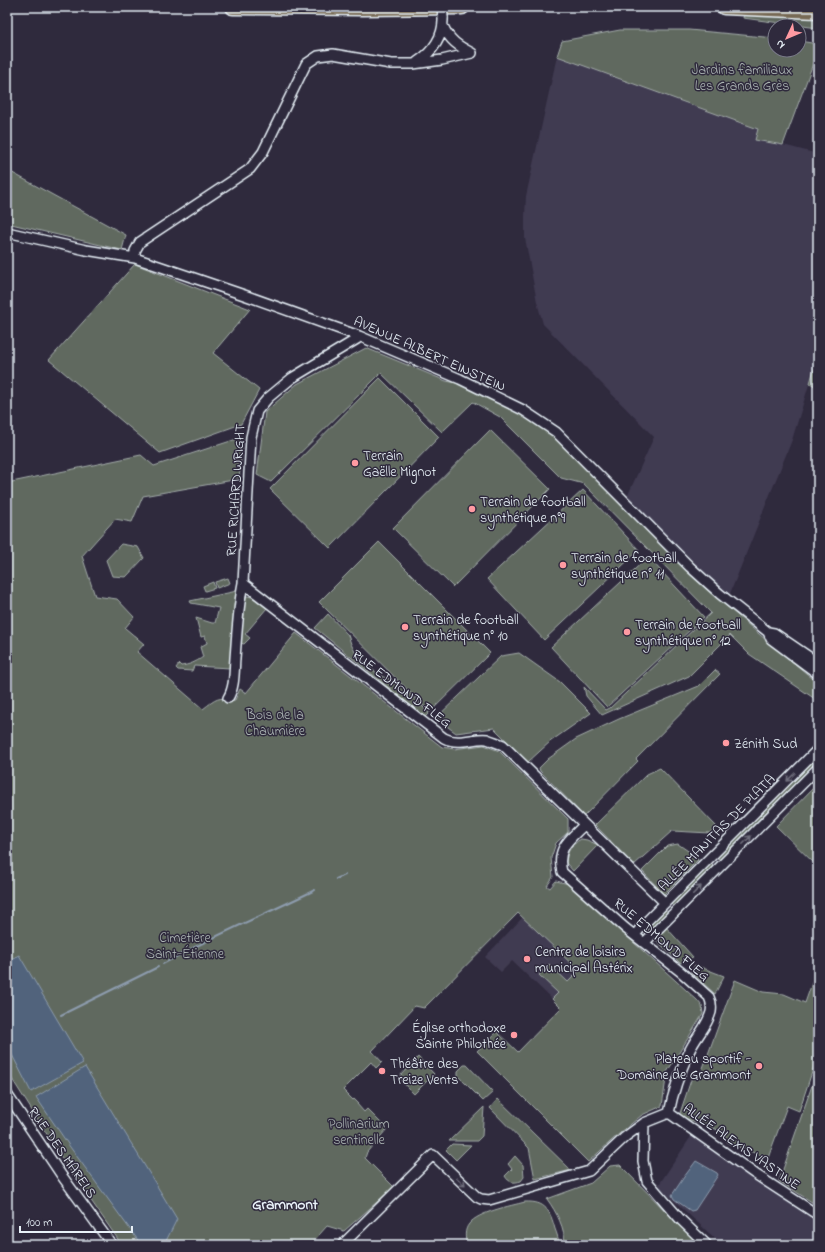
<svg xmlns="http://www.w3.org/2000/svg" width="825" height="1252" font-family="'Indie Flower',sans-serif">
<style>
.built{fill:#403a51}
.green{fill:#60695e;stroke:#a4adab}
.water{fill:#51647c;stroke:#8d9cae}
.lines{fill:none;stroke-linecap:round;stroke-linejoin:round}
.stream{stroke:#8d9cae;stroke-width:2}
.minor-casing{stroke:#e8f1f8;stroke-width:12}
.highway-casing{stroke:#e8f1f8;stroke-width:17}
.minor{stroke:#2f2a3d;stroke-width:9}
.highway{stroke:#776a54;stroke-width:14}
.minor-bridge-casing{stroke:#e8f1f8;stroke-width:12;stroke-linecap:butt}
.minor-bridge{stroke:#2f2a3d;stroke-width:9}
.oneway{stroke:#70707e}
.poi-dot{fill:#ff9aa2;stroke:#2f2a3d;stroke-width:1.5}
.labels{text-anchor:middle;stroke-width:3;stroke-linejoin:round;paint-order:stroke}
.park-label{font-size:14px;fill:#abb4b3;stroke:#2f2a3d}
.street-label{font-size:14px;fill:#e8f1f8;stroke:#2f2a3d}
.poi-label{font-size:14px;fill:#e8f1f8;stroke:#2f2a3d;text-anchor:start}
.neighbourhood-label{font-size:15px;font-weight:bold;fill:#e8f1f8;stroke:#2f2a3d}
</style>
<rect width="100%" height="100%" fill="#2f2a3d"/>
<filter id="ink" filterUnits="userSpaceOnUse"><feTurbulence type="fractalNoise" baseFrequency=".025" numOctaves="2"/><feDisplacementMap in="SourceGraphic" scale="8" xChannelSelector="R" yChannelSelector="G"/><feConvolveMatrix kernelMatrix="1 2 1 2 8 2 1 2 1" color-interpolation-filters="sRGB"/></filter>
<g filter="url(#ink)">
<path class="built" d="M 557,56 L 758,129 L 756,140 L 783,145 L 818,154 L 818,355 L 792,440 L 729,596 L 627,497 L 654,437 L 543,324 L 537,302 L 525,238 L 525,216 L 526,196 Z
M 523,917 L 579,971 L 552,999 L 512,961 L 501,972 L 485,957 Z
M 692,1135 L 765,1184 L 818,1223 L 818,1231 L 808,1245 L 722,1245 L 658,1186 Z"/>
<path class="green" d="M 744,14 L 818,17 L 818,28 L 743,18 Z
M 620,30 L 689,30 L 775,38 L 775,50 L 799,50 L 799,41 L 818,44 L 818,50 L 783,145 L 755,140 L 758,129 L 557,56 L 562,41 Z
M 7,170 L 126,235 L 122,250 L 7,223 Z
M 135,264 L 250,309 L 213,353 L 259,390 L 241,424 L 160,453 L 49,360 Z
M 366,348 L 446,381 L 462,384 L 520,413 L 539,425 L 560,440 L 575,455 L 645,529 L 700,583 L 766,640 L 818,683 L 818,701 L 749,654 L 730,635 L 689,676 L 602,715 L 586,696 L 584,687 L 606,710 L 610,708 L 711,613 L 584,484 L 561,478 L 500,417 L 473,402 L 442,432 L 381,373 L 271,482 L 257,475 L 265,412 L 297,384 Z
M 818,355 L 818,388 L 810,383 Z
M 380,378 L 439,437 L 330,548 L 270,489 Z
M 490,430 L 550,489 L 453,587 L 393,528 Z
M 243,437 L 239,479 L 143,496 L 132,522 L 115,519 L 82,556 L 95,596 L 117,599 L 134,617 L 125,628 L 144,644 L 137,652 L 203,709 C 216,699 218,696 235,700 L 240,689 L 246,693 L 296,633 L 442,747 L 454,749 L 484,745 L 499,751 L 568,819 L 568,832 L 556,843 L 551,858 L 553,877 L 547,886 L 550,888 L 556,881 L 569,884 L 697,1000 L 702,1006 L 703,1014 L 667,1072 L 662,1106 L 642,1115 L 620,1133 L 588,1162 L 477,1051 L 497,1032 L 518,1052 L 561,1008 L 552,999 L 558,993 L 539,975 L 549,964 L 568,982 L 579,971 L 518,913 L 424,1008 L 415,1006 L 372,1051 L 382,1062 L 376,1068 L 371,1062 L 343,1090 L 353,1100 L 354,1099 L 358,1103 L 357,1104 L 364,1112 L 367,1109 L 387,1129 L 367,1152 L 365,1158 L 394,1187 L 344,1231 L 327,1226 L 310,1245 L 122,1245 L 67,1166 L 7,1071 L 7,483 L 141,455 L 154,466 Z
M 583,490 L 639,550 L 544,640 L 487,579 Z
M 379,542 L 490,653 L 430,712 L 319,602 Z
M 121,544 L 138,547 L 144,558 L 126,577 L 112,576 L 106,560 Z
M 648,557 L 704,617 L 607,707 L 551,647 Z
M 228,578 L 230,583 L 217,588 L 215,582 Z
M 213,582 L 215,588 L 205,591 L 203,586 Z
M 237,591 L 230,668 L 194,666 L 192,671 L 178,670 L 176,668 L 179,664 L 181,666 C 189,665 196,662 203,657 L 200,647 L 207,643 L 205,636 L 201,637 L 196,618 L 212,623 L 215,623 L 219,608 L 191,603 L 190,601 Z
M 247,596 L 252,597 L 267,608 L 245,634 L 250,638 L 244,644 L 240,643 L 243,600 Z
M 328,614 L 348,635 L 351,644 L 356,654 L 364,662 L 374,671 L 383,677 L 397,681 L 429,713 L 425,717 L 315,628 Z
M 519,653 L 560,682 L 591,713 L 551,741 L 528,762 L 494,728 L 456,733 L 436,718 L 501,656 Z
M 715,670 L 720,674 L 636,759 L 638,761 L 584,816 L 540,771 L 539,768 L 548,759 L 576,739 L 619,719 L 699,686 Z
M 818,754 L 818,764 L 721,861 L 716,856 Z
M 660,768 L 716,826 L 710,833 L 672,831 L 634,865 L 595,825 L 647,774 Z
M 818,783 L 818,867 L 776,826 Z
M 581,839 L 587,840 L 598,845 L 573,871 L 566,863 C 567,851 571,845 581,839 Z
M 678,844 L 691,853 L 698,860 L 664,894 L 642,871 L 667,846 Z
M 710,863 L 715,868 L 675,908 L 670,903 Z
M 665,909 L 668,913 L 650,933 L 645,932 L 645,928 Z
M 665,926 L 693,957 L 680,963 L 654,938 Z
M 695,965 L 724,976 L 715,994 L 691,972 Z
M 818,966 L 818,1054 L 799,1111 L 787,1106 L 768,1158 L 728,1143 L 724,1132 L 679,1116 L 692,1077 L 699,1079 L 735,980 L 763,992 L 784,994 L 805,1003 Z
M 418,1057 L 434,1074 L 414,1094 L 398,1078 Z
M 464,1065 L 467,1065 L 493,1092 L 483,1101 L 458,1076 L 458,1071 Z
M 818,1068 L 818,1206 L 779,1181 Z
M 498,1099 L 571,1170 L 535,1179 L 529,1148 L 490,1108 Z
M 484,1107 L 482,1136 L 477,1141 L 449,1141 Z
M 452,1144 L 471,1145 L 456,1160 L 446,1150 Z
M 515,1156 L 523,1165 L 524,1177 L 521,1181 C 514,1183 509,1183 505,1176 L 512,1169 L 508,1164 Z
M 620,1165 L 699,1245 L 565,1245 C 565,1228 557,1213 547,1199 L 591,1183 L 610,1166 Z
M 525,1202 C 546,1201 550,1211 555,1229 C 557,1234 559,1240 559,1245 L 467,1245 C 465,1238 464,1230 469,1224 C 478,1212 510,1206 525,1202 Z"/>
<path class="water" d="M 19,955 L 83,1063 L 31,1092 L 7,1045 L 7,961 Z
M 85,1067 L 177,1219 L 164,1245 L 148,1245 L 140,1243 L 70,1147 L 36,1097 Z
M 696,1161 L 717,1173 L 718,1175 L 695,1210 L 691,1211 L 674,1199 L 672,1195 L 684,1177 Z"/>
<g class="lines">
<path class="stream" d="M 336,879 L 345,875
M 163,964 C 212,936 264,915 315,890
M 61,1015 L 158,967"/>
<g class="minor-casing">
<path id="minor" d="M 443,26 C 450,41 458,46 472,53
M 417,62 C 433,52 444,36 443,17
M 7,232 L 86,250 L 135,258 L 247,296 L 359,336 L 460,379 L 523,410 L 556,432 L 690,567 L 720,594 L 768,632 L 774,633 L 818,663
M 135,258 L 135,251 L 140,242 L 250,169 L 263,152 L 306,64 L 318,56 L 333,54 L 391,64 L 413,64 L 442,60 L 472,53
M 243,583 L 444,738 C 459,746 474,737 487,739 C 492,741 498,743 503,745 L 665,903
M 768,632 L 771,639 L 818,674
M 228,698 C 235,687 234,671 235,658 C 237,633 238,608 243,583 L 251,437 L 257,411 L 268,398 L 292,378 L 357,339 L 359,336
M 584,825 C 569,840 556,848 562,872 L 625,928 L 681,972 L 709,997 C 711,1001 712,1006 711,1012 C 707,1027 695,1038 689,1052 C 680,1072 673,1092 669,1113
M 635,935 L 643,925 L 818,749
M 645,942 L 818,768
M 7,1094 L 62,1176 L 112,1245
M 669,1113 L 755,1174 L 818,1215
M 644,1123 L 643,1161 L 647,1181 L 680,1219 L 707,1245
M 342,1245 L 433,1155 L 477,1197 L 481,1199 L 489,1200 L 589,1171 L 625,1137 L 644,1123 L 669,1113"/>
</g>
<g class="highway-casing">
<path id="highway" d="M 233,7 L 363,8 L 462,7
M 724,7 L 818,11"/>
</g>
<use href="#minor" class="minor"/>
<use href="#highway" class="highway"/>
<g class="minor-bridge-casing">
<path id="minor-bridge" d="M 442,7 L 443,17"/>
</g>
<use href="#minor-bridge" class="minor-bridge"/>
</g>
<defs><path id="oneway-shaft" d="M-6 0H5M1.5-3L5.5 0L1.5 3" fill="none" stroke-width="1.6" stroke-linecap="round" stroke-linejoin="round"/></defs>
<g class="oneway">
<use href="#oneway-shaft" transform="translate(791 777) rotate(135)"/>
<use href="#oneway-shaft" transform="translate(747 840) rotate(-45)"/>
<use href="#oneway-shaft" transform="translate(697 890) rotate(-45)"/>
<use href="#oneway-shaft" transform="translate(461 1182) rotate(44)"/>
</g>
</g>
<g class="poi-dot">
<circle cx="355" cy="463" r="4"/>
<circle cx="472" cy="509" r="4"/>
<circle cx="563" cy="565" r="4"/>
<circle cx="405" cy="627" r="4"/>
<circle cx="627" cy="632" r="4"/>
<circle cx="726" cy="743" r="4"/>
<circle cx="527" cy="959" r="4"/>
<circle cx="514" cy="1035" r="4"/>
<circle cx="759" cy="1066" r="4"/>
<circle cx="382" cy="1071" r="4"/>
</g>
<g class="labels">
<g class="park-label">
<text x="742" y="74">Jardins familiaux<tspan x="742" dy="16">Les Grands Grès</tspan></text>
<text x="275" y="719">Bois de la<tspan x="275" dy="16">Chaumière</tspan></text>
<text x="185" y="942">Cimetière<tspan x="185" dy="16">Saint-Étienne</tspan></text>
<text x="359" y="1128">Pollinarium<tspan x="359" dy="16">sentinelle</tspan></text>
</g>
<g class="street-label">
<text transform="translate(430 353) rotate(24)" y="5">AVENUE ALBERT EINSTEIN</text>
<text transform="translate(235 490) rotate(-86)" y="5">RUE RICHARD WRIGHT</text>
<text transform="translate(402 688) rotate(37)" y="5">RUE EDMOND FLEG</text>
<text transform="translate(716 832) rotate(-45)" y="5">ALLÉE MANITAS DE PLATA</text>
<text transform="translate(662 939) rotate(40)" y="5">RUE EDMOND FLEG</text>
<text transform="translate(742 1146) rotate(35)" y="5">ALLÉE ALEXIS VASTINE</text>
<text transform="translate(63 1152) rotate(55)" y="5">RUE DES MARELS</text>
</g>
<g class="poi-label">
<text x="363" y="460">Terrain<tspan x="363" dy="16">Gaëlle Mignot</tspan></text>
<text x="480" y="506">Terrain de football<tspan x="480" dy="16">synthétique n°9</tspan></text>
<text x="571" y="562">Terrain de football<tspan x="571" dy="16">synthétique n° 11</tspan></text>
<text x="413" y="624">Terrain de football<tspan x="413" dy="16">synthétique n° 10</tspan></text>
<text x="635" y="629">Terrain de football<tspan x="635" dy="16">synthétique n° 12</tspan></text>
<text x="734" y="748">Zénith Sud</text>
<text x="535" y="956">Centre de loisirs<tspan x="535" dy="16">municipal Astérix</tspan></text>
<text x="506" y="1032" text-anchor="end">Église orthodoxe<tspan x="506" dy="16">Sainte Philothée</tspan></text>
<text x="751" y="1063" text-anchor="end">Plateau sportif -<tspan x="751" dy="16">Domaine de Grammont</tspan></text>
<text x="390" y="1068">Théâtre des<tspan x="390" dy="16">Treize Vents</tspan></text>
</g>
<g class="neighbourhood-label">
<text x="285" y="1209">Grammont</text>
</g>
</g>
<rect width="825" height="1252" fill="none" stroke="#2f2a3d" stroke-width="24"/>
<rect x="12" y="12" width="801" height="1228" fill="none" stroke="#e8f1f8" stroke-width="1.5" filter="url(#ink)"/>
<g transform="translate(787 38) rotate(226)"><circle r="19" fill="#2f2a3d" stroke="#797a88"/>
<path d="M0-3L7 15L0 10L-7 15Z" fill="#ff9aa2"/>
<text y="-6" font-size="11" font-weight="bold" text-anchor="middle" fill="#e8f1f8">N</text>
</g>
<path d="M20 1226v6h112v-6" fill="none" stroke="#e8f1f8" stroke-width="2"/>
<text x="26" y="1226" font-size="12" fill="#e8f1f8" stroke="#2f2a3d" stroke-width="3" paint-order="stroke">100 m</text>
</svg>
